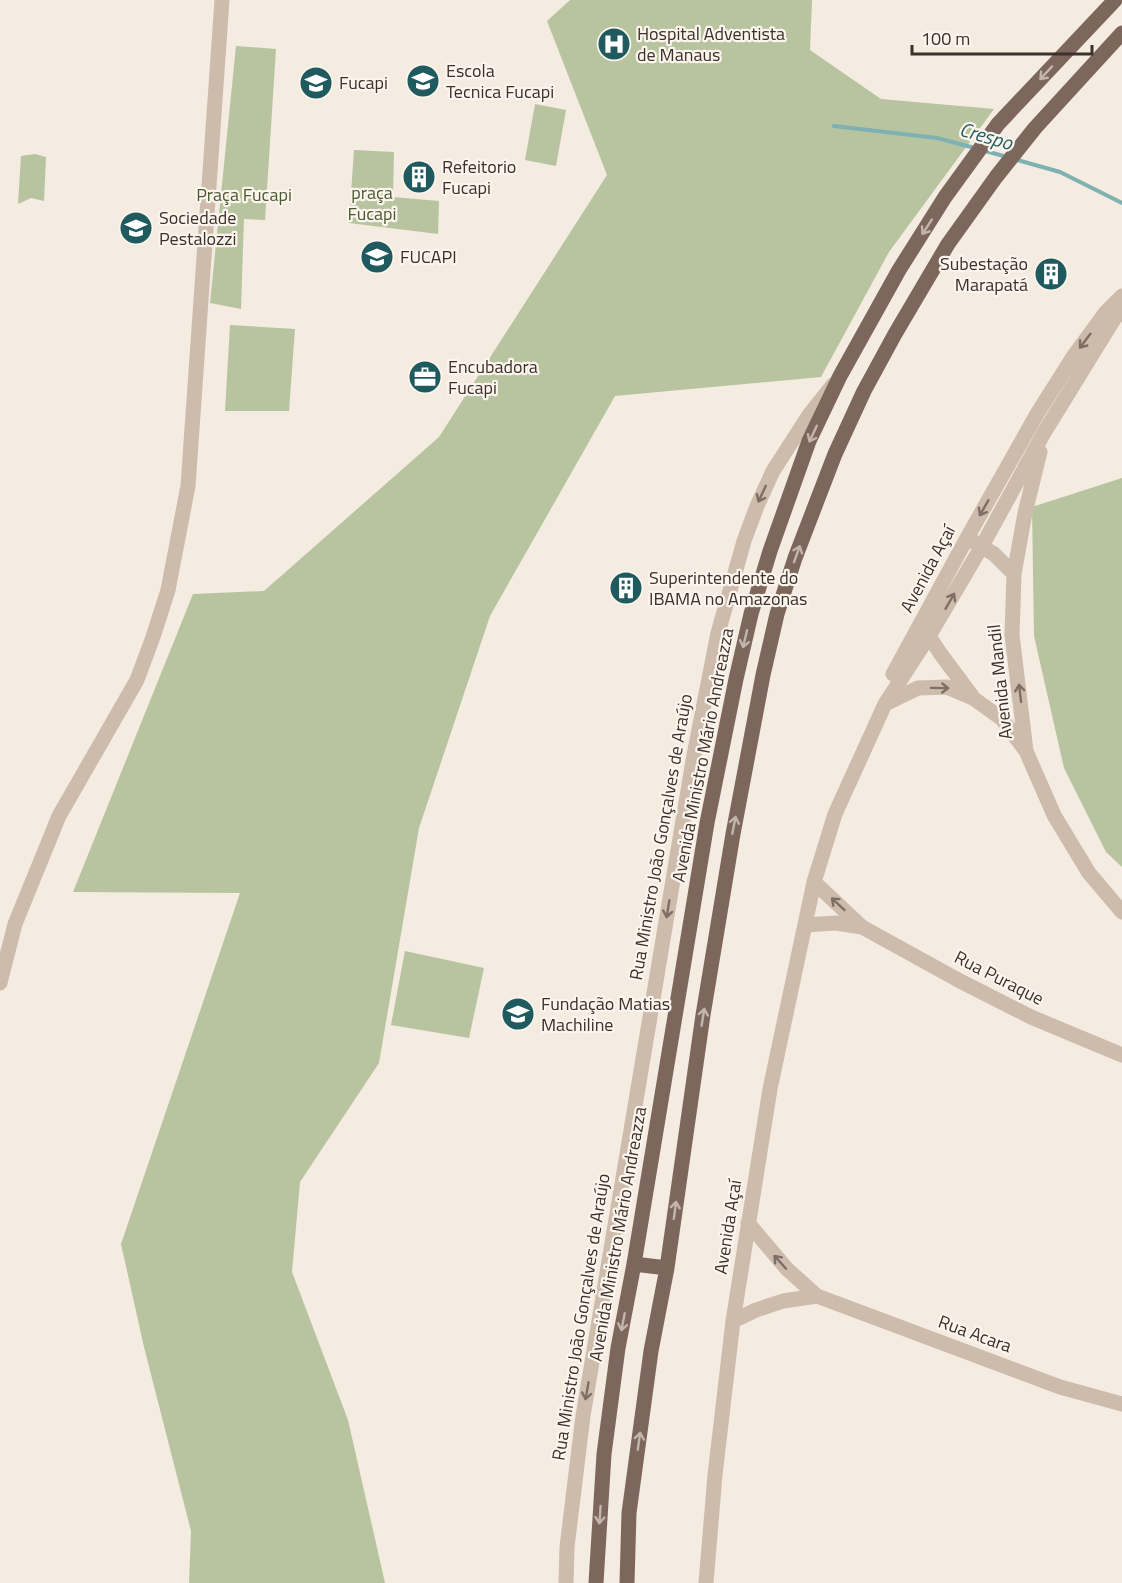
<svg xmlns="http://www.w3.org/2000/svg" width="1122" height="1583" font-family="'Titillium Web',sans-serif">
<style>
.green{fill:#b8c4a0}
.lines{fill:none;stroke-linecap:round;stroke-linejoin:round}
.stream{stroke:#7fb0b2;stroke-width:4}
.minor{stroke:#cdbbac;stroke-width:15}
.major{stroke:#7d675c;stroke-width:15}
.oneway{stroke:#c2b5ac}
.oneway2{stroke:#7d6f65}
.labels{text-anchor:middle;stroke-width:4.5;stroke-linejoin:round;paint-order:stroke}
.poi-label{font-size:18px;fill:#3b302b;stroke:#fbf5ee;text-anchor:start}
.park-label{font-size:18px;fill:#4a5a2e;stroke:#fbf5ee}
.street-label{font-size:18px;fill:#3b302b;stroke:#fbf5ee}
.water-label{font-size:20px;font-style:italic;fill:#1f5a5e;stroke:#fbf5ee}
</style>
<rect width="100%" height="100%" fill="#f4ebe1"/>
<path class="green" d="M 570,0 L 812,0 L 810,50 L 881,99 L 994,109 L 889,252 L 821,377 L 615,396 L 490,616 L 419,828 L 379,1063 L 300,1182 L 292,1272 L 348,1420 L 385,1583 L 189,1583 L 191,1531 L 144,1347 L 121,1244 L 240,893 L 73,892 L 193,594 L 264,591 L 439,437 L 607,175 L 547,21 Z
M 236,46 L 276,49 L 265,220 L 244,219 L 241,309 L 210,303 Z
M 535,104 L 566,110 L 556,166 L 525,160 Z
M 354,150 L 394,152 L 393,197 L 439,201 L 438,234 L 349,223 Z
M 35,154 L 46,157 L 44,201 L 31,198 L 18,204 L 21,156 Z
M 230,325 L 295,329 L 289,411 L 225,411 Z
M 1122,478 L 1122,867 L 1106,852 L 1064,768 L 1034,636 L 1032,507 Z
M 405,951 L 484,968 L 469,1038 L 391,1025 Z"/>
<g class="lines">
<path class="stream" d="M 834,126 L 937,138 L 975,148
M 982,150 L 1007,157
M 1014,159 L 1060,172 L 1122,203"/>
<path class="minor" d="M 974,542 L 994,554 L 1014,574
M 924,631 L 929,636 L 940,653 L 972,696
M 893,674 L 967,538 L 1037,414 L 1073,357 L 1106,312 L 1122,296
M 885,704 L 918,688 L 947,687 L 973,698 L 1002,719 L 1026,751 L 1054,815 L 1089,873 L 1122,912
M 1026,751 L 1012,635 L 1014,574 L 1025,513 L 1040,452
M 814,882 L 862,927 L 960,981 L 1031,1017 L 1122,1055
M 805,925 L 836,923 L 862,927
M 0,983 L 15,924 L 59,816 L 137,680 L 153,637 L 168,590 L 188,486 L 222,0
M 748,1223 L 787,1269 L 817,1296 L 1060,1387 L 1122,1404
M 733,1321 L 756,1310 L 783,1301 L 817,1296
M 566,1583 L 567,1547 L 583,1416 L 694,755 L 718,633 L 744,541 L 757,506 L 773,471 L 809,415 L 833,385
M 706,1583 L 715,1475 L 733,1321 L 770,1089 L 814,882 L 835,814 L 885,704 L 929,636 L 982,546 L 1045,431 L 1114,319 L 1122,311"/>
<path class="major" d="M 634,1264 L 667,1268
M 596,1583 L 604,1454 L 618,1348 L 634,1264 L 707,823 L 736,679 L 751,614 L 770,551 L 809,441 L 840,376 L 899,270 L 945,197 L 998,124 L 1115,0
M 627,1583 L 629,1513 L 651,1351 L 667,1268 L 703,1015 L 733,834 L 763,675 L 777,614 L 795,558 L 835,454 L 864,391 L 895,334 L 948,244 L 996,177 L 1035,128 L 1122,33"/>
</g>
<defs><path id="oneway-shaft" d="M-6 0H5M1.5-3L5.5 0L1.5 3" fill="none" stroke-width="1.6" stroke-linecap="round" stroke-linejoin="round" transform="scale(1.5)"/></defs>
<g class="oneway">
<use href="#oneway-shaft" transform="translate(1046 73) rotate(133)"/>
<use href="#oneway-shaft" transform="translate(927 227) rotate(123)"/>
<use href="#oneway-shaft" transform="translate(813 434) rotate(115)"/>
<use href="#oneway-shaft" transform="translate(797 554) rotate(-70)"/>
<use href="#oneway-shaft" transform="translate(745 639) rotate(103)"/>
<use href="#oneway-shaft" transform="translate(734 825) rotate(-79)"/>
<use href="#oneway-shaft" transform="translate(703 1017) rotate(-81)"/>
<use href="#oneway-shaft" transform="translate(675 1210) rotate(-82)"/>
<use href="#oneway-shaft" transform="translate(623 1322) rotate(101)"/>
<use href="#oneway-shaft" transform="translate(639 1441) rotate(-82)"/>
<use href="#oneway-shaft" transform="translate(600 1515) rotate(94)"/>
</g>
<g class="oneway2">
<use href="#oneway-shaft" transform="translate(1085 341) rotate(127)"/>
<use href="#oneway-shaft" transform="translate(762 494) rotate(115)"/>
<use href="#oneway-shaft" transform="translate(984 508) rotate(120)"/>
<use href="#oneway-shaft" transform="translate(950 601) rotate(-60)"/>
<use href="#oneway-shaft" transform="translate(940 688) rotate(1)"/>
<use href="#oneway-shaft" transform="translate(1020 693) rotate(-97)"/>
<use href="#oneway-shaft" transform="translate(838 904) rotate(-137)"/>
<use href="#oneway-shaft" transform="translate(668 909) rotate(99)"/>
<use href="#oneway-shaft" transform="translate(780 1262) rotate(-132)"/>
<use href="#oneway-shaft" transform="translate(587 1391) rotate(100)"/>
</g>
<defs>
<g id="hospital-disc" transform="scale(1.725)"><circle r="9.5" fill="#1f5a5e" stroke="#fbf5ee"/><path d="M-5-5h3v3.5h4V-5h3V5h-3V1.5h-4V5h-3Z" fill="#fff"/></g>
<g id="university-disc" transform="scale(1.725)"><circle r="9.5" fill="#1f5a5e" stroke="#fbf5ee"/><path d="M0-5L7-2L0 1L-7-2ZM-4 1L0 2.5L4 1V4Q0 6-4 4Z" fill="#fff"/></g>
<g id="building-disc" transform="scale(1.725)"><circle r="9.5" fill="#1f5a5e" stroke="#fbf5ee"/><path d="M-4-6H4V6H1V3H-1V6H-4ZM-2.5-4.3h1.7v1.8h-1.7ZM.8-4.3h1.7v1.8H.8ZM-2.5-1h1.7V.8h-1.7ZM.8-1h1.7V.8H.8Z" fill="#fff"/></g>
<g id="school-disc" transform="scale(1.725)"><circle r="9.5" fill="#1f5a5e" stroke="#fbf5ee"/><path d="M0-5L7-2L0 1L-7-2ZM-4 1L0 2.5L4 1V4Q0 6-4 4Z" fill="#fff"/></g>
<g id="office-disc" transform="scale(1.725)"><circle r="9.5" fill="#1f5a5e" stroke="#fbf5ee"/><path d="M-6-3h4V-5.5h4V-3h4V5H-6ZM-1-4.5V-3h2v-1.5ZM-6 0V1H6V0Z" fill="#fff"/></g>
</defs>
<g fill-rule="evenodd">
<use href="#hospital-disc" x="614" y="44"/>
<use href="#university-disc" x="423" y="81"/>
<use href="#university-disc" x="316" y="83"/>
<use href="#building-disc" x="419" y="177"/>
<use href="#school-disc" x="136" y="228"/>
<use href="#school-disc" x="377" y="257"/>
<use href="#building-disc" x="1051" y="274"/>
<use href="#office-disc" x="425" y="377"/>
<use href="#building-disc" x="626" y="588"/>
<use href="#school-disc" x="518" y="1014"/>
</g>
<g class="labels">
<g class="poi-label">
<text x="637" y="40">Hospital Adventista<tspan x="637" dy="21">de Manaus</tspan></text>
<text x="446" y="77">Escola<tspan x="446" dy="21">Tecnica Fucapi</tspan></text>
<text x="339" y="89">Fucapi</text>
<text x="442" y="173">Refeitorio<tspan x="442" dy="21">Fucapi</tspan></text>
<text x="159" y="224">Sociedade<tspan x="159" dy="21">Pestalozzi</tspan></text>
<text x="400" y="263">FUCAPI</text>
<text x="1028" y="270" text-anchor="end">Subestação<tspan x="1028" dy="21">Marapatá</tspan></text>
<text x="448" y="373">Encubadora<tspan x="448" dy="21">Fucapi</tspan></text>
<text x="649" y="584">Superintendente do<tspan x="649" dy="21">IBAMA no Amazonas</tspan></text>
<text x="541" y="1010">Fundação Matias<tspan x="541" dy="21">Machiline</tspan></text>
</g>
<g class="park-label">
<text x="372" y="199">praça<tspan x="372" dy="21">Fucapi</tspan></text>
<text x="244" y="201">Praça Fucapi</text>
</g>
<g class="street-label">
<text transform="translate(928 569) rotate(-62)" y="6">Avenida Açaí</text>
<text transform="translate(1000 682) rotate(-96)" y="6">Avenida Mandil</text>
<text transform="translate(703 755) rotate(-79)" y="6">Avenida Ministro Mário Andreazza</text>
<text transform="translate(661 837) rotate(-80)" y="6">Rua Ministro João Gonçalves de Araújo</text>
<text transform="translate(999 978) rotate(27)" y="6">Rua Puraque</text>
<text transform="translate(728 1227) rotate(-81)" y="6">Avenida Açaí</text>
<text transform="translate(618 1234) rotate(-80)" y="6">Avenida Ministro Mário Andreazza</text>
<text transform="translate(581 1317) rotate(-81)" y="6">Rua Ministro João Gonçalves de Araújo</text>
<text transform="translate(975 1334) rotate(20)" y="6">Rua Acara</text>
</g>
<g class="water-label">
<text transform="translate(986 136) rotate(16)" y="7">Crespo</text>
</g>
</g>
<path d="M912 45v9h180v-9" fill="none" stroke="#3b302b" stroke-width="3"/>
<text x="921" y="45" font-size="18" fill="#3b302b" stroke="#fbf5ee" stroke-width="4.5" paint-order="stroke">100 m</text>
</svg>
